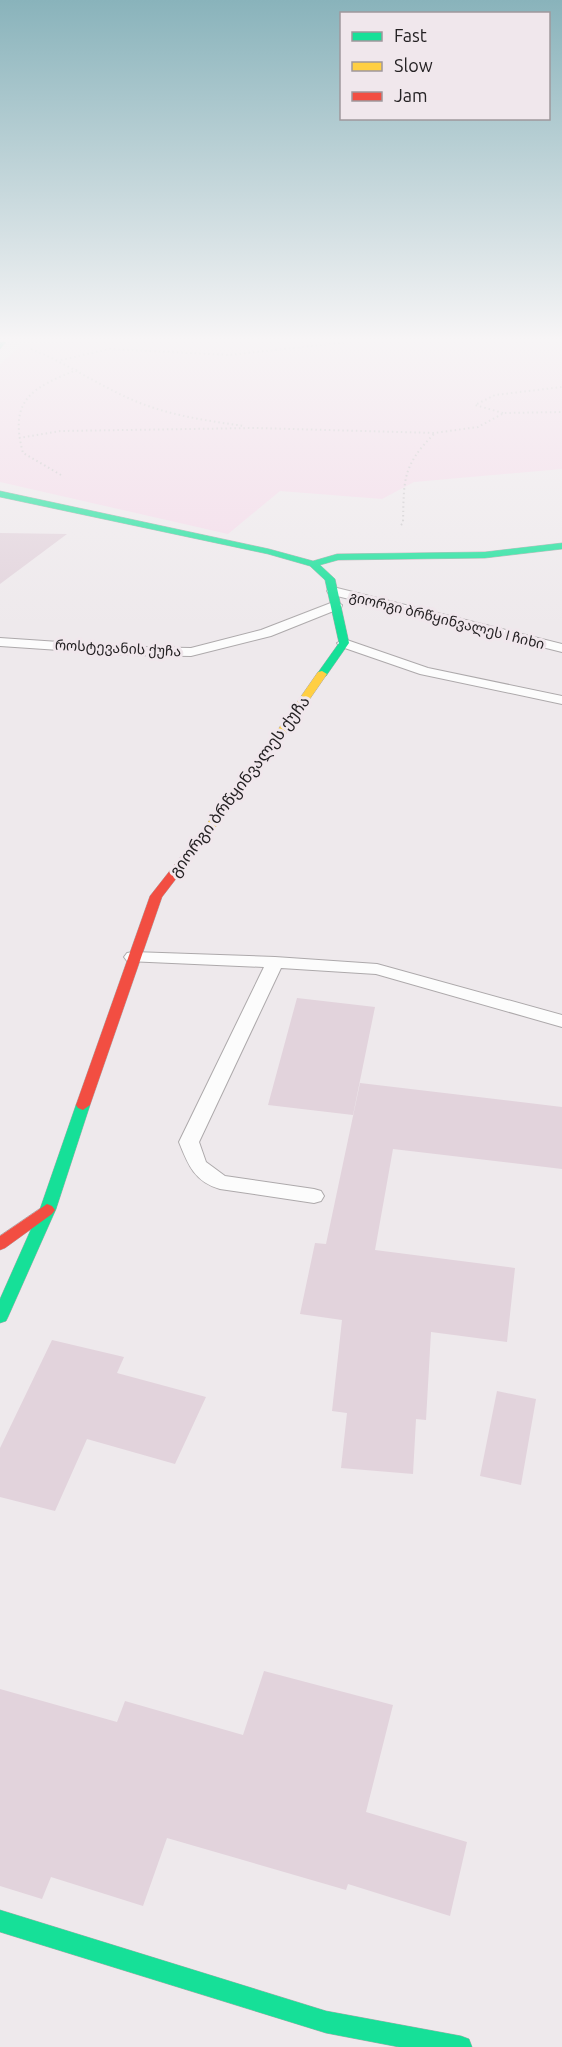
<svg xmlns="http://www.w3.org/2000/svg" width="562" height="2047" font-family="Ubuntu,'Noto Sans Georgian',sans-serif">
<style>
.green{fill:#f4dae9}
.building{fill:#e2d3dc}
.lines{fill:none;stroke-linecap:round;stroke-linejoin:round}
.lane-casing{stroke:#ada9ab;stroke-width:2}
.fast-casing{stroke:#ada9ab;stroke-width:1}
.slow-casing{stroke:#ada9ab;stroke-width:1}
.jam-casing{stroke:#ada9ab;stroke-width:1}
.path{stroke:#cbc9cb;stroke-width:2;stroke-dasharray:1.5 3;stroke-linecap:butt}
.lane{fill:#fcfcfc;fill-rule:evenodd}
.fast{fill:#16e098;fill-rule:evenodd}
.slow{fill:#ffcf43;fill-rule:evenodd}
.jam{fill:#f24e42;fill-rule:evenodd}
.labels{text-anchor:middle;stroke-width:6;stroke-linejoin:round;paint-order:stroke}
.far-street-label{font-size:14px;fill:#252224;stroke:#f0e7ec}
.street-label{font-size:16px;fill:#252224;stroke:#f0e7ec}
</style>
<rect width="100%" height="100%" fill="#eee9ec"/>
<path class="green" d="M 78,342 L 562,342 L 562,469 L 414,482 L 382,499 L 280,491 L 228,534 L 0,482 L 0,364 L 23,344 Z"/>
<path class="building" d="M 0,533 L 67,534 L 0,584 Z
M 297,998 L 375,1007 L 353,1115 L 268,1105 Z
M 360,1083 L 562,1107 L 562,1169 L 393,1149 L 375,1250 L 515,1268 L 507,1342 L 431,1332 L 426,1420 L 416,1419 L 413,1474 L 341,1468 L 347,1413 L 332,1411 L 342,1320 L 300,1314 L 315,1243 L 326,1244 Z
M 52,1340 L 124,1357 L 117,1373 L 206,1397 L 175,1464 L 87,1439 L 55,1511 L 0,1497 L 0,1448 Z
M 497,1391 L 536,1399 L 521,1485 L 480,1476 Z
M 264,1671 L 393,1705 L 366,1812 L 467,1842 L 450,1916 L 348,1884 L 346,1890 L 167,1838 L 143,1906 L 51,1877 L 42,1899 L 0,1886 L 0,1689 L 117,1722 L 125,1701 L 243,1735 Z"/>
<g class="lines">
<g class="lane-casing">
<path id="lane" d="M 333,587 L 562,644 L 562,652 L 329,594 L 327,591 L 329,588 Z
M 336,601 L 342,605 L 341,608 L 271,636 L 191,656 L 133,655 L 0,646 L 0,638 L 133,647 L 191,648 L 261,630 Z
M 344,639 L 428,668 L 562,696 L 562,704 L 420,674 L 339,646 L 337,643 Z
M 133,952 L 275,957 L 377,964 L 562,1015 L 562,1027 L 376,974 L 281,968 L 199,1142 L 206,1162 L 225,1176 L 314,1189 L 321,1191 L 324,1196 L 321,1201 L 314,1203 L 220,1189 C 195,1182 188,1165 179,1142 L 264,967 L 127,961 L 124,957 L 127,953 Z"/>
</g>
<g class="fast-casing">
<path id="fast" d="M 0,342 L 6,342 L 0,349 Z
M 0,491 L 269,549 L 313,561 L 337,554 L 485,552 L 562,543 L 562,549 L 485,558 L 338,560 L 320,565 L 335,579 L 349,643 L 326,676 L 322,677 L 317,674 L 339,643 L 325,580 L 310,566 L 268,554 L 0,497 Z
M 83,1100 L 90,1105 L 56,1209 L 8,1317 L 6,1321 L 0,1323 L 0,1299 L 40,1209 L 76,1105 Z
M 0,1910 L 326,2011 L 461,2036 L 469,2039 L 472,2047 L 399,2047 L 326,2033 L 0,1932 Z"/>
</g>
<g class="slow-casing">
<path id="slow" d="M 322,671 L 327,674 L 269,758 L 213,830 L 205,830 L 203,828 L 205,826 L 261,754 L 318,672 Z"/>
</g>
<g class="jam-casing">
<path id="jam" d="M 209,824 L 215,828 L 162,897 L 90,1105 L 83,1110 L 78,1108 L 76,1105 L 150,896 L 205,826 Z
M 47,1204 L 52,1206 L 55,1210 L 52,1214 L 5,1248 L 0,1250 L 0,1236 Z"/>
</g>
<path class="path" d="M 31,349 C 69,364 102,388 140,403 C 173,416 209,421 244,426
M 61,360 L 110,349 L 230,355 L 348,342
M 503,413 L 475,405 L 495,395 L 562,387
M 19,438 L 60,431 L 254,428 L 434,433 L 478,427 L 504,413 L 562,412
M 61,475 L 23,453 C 8,398 34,387 79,369
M 401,525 L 403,523 C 404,480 402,466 434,434"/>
<use href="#lane" class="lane"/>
<use href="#fast" class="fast"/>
<use href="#slow" class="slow"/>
<use href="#jam" class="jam"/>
</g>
<linearGradient id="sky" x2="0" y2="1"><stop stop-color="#89b3bb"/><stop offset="0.54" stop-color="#f7f5f6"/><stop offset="1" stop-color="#f7f5f6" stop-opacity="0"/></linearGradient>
<rect width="562" height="628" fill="url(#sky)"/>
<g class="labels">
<g class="far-street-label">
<text transform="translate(447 620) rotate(14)" y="5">გიორგი ბრწყინვალეს I ჩიხი</text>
<text transform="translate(118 648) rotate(3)" y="5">როსტევანის ქუჩა</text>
</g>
<g class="street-label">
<text transform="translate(239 786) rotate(-53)" y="6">გიორგი ბრწყინვალეს ქუჩა</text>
</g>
</g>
<rect x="340" y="12" width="210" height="108" fill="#f0e7ec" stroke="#9f989c" stroke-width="1.5"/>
<rect x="352" y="32" width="30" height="9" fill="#16e098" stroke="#9f989c" stroke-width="1.5"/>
<text x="394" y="42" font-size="18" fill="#252224">Fast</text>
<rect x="352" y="62" width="30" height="9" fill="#ffcf43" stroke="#9f989c" stroke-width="1.5"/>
<text x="394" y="72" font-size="18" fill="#252224">Slow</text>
<rect x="352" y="92" width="30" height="9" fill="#f24e42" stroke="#9f989c" stroke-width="1.5"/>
<text x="394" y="102" font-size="18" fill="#252224">Jam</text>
</svg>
